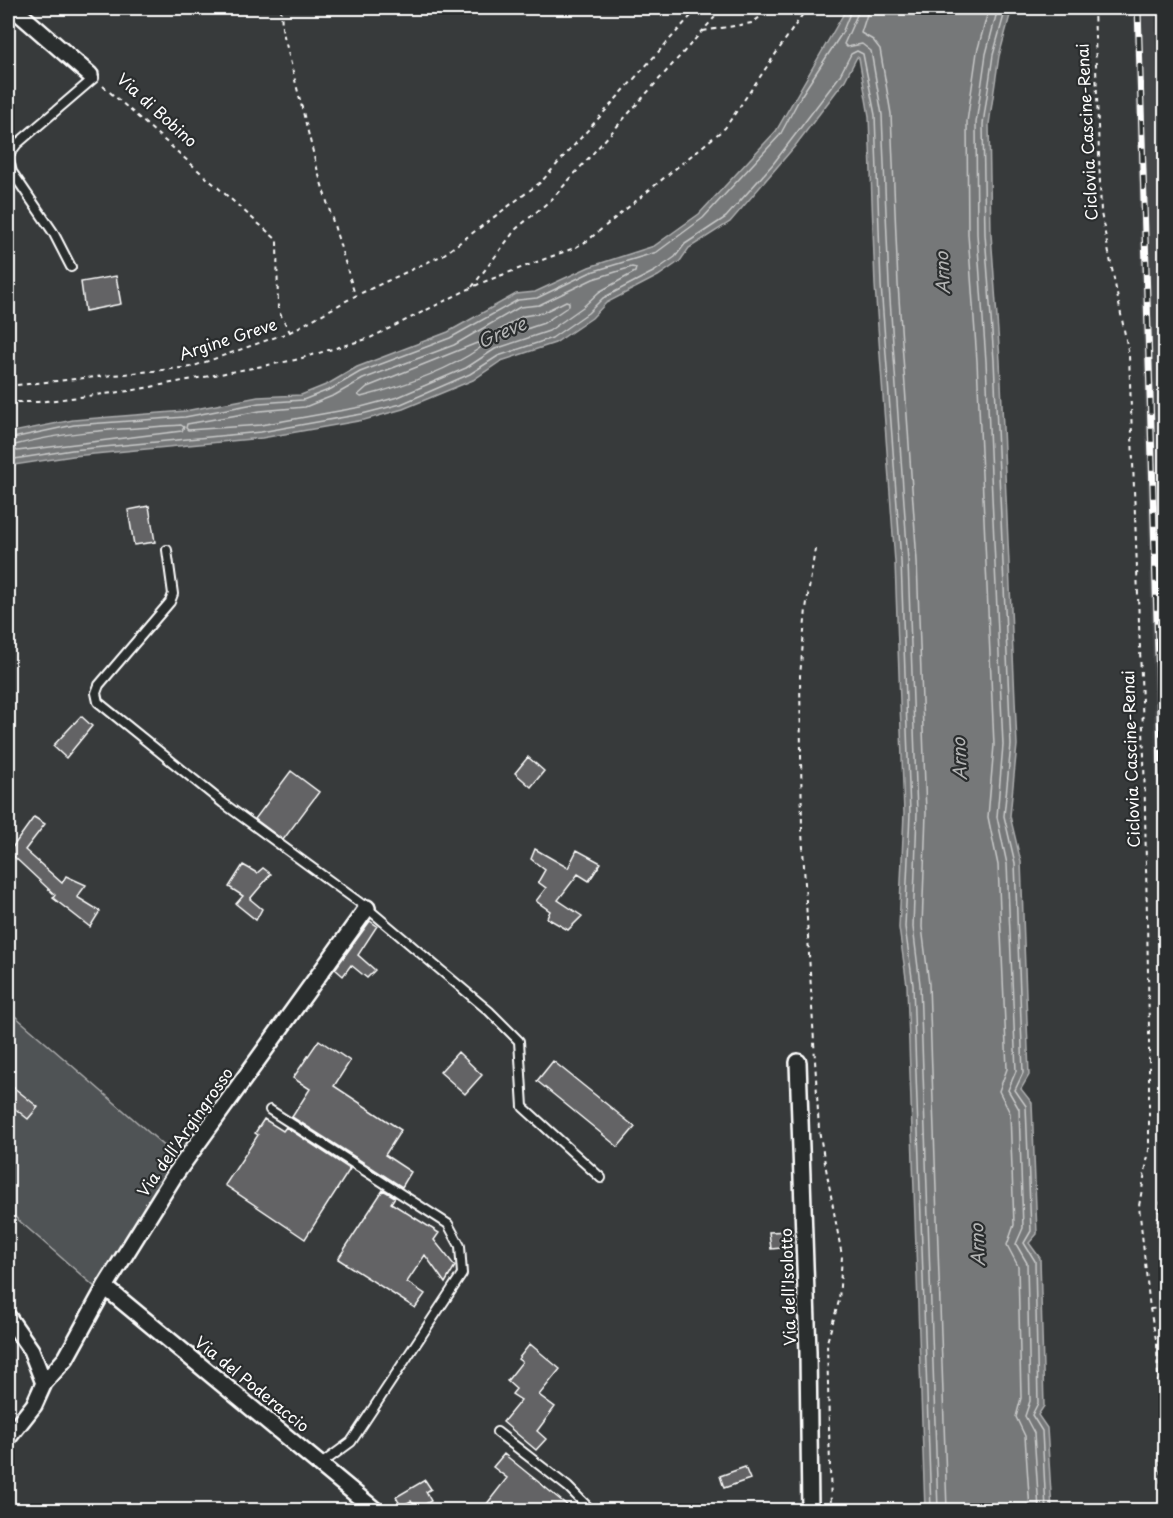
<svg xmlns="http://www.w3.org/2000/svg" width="1173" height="1518" font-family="'Playpen Sans',sans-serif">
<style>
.built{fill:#444748}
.green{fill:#505354;stroke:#a8a9aa;stroke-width:1.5}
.water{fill:#767879;stroke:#adaeaf;stroke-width:1.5}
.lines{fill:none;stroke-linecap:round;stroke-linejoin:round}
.shore{stroke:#c8c9c9;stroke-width:1.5}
.building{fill:#636465;stroke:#fff;stroke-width:1.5}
.lane-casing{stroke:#fff;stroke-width:12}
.street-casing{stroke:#fff;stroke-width:20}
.path{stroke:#fff;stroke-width:2;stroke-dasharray:4.5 4.5;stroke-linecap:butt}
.lane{stroke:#2a2d2e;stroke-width:8}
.street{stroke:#2a2d2e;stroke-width:15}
.rail-casing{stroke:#fff;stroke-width:7}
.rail{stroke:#2a2d2e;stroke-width:4.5;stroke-dasharray:14;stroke-linecap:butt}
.labels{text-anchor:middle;stroke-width:4.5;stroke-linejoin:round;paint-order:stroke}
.street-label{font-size:16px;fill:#fff;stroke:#2a2d2e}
.water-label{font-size:18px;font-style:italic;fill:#b4b5b5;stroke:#2a2d2e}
</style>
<rect width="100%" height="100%" fill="#373a3b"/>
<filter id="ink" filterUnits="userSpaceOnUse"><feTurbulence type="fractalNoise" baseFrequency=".0167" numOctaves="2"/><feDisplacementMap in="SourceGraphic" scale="12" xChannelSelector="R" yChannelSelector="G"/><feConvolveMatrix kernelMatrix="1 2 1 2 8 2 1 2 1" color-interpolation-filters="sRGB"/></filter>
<g filter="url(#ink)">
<path class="built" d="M 1133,8 L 1155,8 L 1165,366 L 1165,1087 Z"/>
<path class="green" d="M 8,1010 L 177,1157 L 95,1287 L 8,1211 Z"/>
<path class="water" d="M 847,8 L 1012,8 L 999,56 L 989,124 L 991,234 L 1000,360 L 1017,745 L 1010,816 L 1021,862 L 1029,1075 L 1021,1089 L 1032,1103 L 1037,1234 L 1029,1243 L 1040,1258 L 1044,1406 L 1038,1415 L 1047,1428 L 1052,1510 L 925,1510 L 907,985 L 899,928 L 904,813 L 895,562 L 875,285 L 869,116 L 859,58 L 857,57 L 845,80 L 795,146 L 730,222 L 689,248 L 680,261 L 658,276 L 606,303 L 592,318 L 555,343 L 501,361 L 473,380 L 403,409 L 364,420 L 262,438 L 73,456 L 8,466 L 8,433 L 73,420 L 185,411 L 258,397 L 301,395 L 328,384 L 357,367 L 448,332 L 516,294 L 535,292 L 589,267 L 654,246 L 699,214 L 776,131 Z"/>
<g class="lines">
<path class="shore" d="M 860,8 L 844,44 L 847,47 L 862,44 L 871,51 L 882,115 L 889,285 L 908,561 L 917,813 L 913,927 L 920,984 L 938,1510
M 869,8 L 861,33 L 873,40 L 880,49 L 891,114 L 898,284 L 917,561 L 926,813 L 922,927 L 929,984 L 947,1510
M 989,8 L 977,52 L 967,122 L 968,234 L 977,361 L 994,745 L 988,817 L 998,865 L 1007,1069 L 999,1091 L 1010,1113 L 1014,1225 L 1007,1245 L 1018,1266 L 1021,1398 L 1016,1417 L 1025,1436 L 1030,1510
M 998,8 L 986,54 L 976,123 L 977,234 L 986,361 L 1003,745 L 997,817 L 1007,864 L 1016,1071 L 1008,1090 L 1019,1109 L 1023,1228 L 1016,1244 L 1027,1263 L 1030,1401 L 1025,1416 L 1034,1433 L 1039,1510
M 1006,8 L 993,55 L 983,124 L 985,234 L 994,360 L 1011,745 L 1004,816 L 1015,863 L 1023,1073 L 1015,1090 L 1026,1106 L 1031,1231 L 1024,1243 L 1035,1261 L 1038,1403 L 1032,1415 L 1042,1431 L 1046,1510
M 632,267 L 636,268 L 635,272 L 599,292 L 583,307 L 549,331 L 495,349 L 466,368 L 398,397 L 361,407 L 261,425 L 188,430 L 186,428 L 187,424 L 260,411 L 305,407 L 335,395 L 363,379 L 454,345 L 520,307 L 539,305 L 593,279 Z
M 566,301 L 569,302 L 569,306 L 544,323 L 497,339 L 494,337 L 495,333 L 523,316 L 542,313 Z
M 477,343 L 480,344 L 480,348 C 447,371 400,387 361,397 L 358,395 L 367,387 Z
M 181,425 L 184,427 L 182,431 L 17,451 L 14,448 L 15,445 C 70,430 125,429 181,425 Z
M 8,439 L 74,425 L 185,417 L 259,403 L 303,400 L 331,389 L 360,372 L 450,338 L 518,300 L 537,298 L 591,272 L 657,252 L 703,218 L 780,135 L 801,96 L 842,33 L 852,8
M 8,460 L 72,450 L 261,432 L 362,414 L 401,404 L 470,374 L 498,356 L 552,338 L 588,313 L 603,298 L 655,271 L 675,257 L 685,244 L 726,217 L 773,164 L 839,77 L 851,54 L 857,51 L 863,54 L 875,115 L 881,285 L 901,561 L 910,813 L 905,927 L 913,985 L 931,1510"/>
</g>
<path class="building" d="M 116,276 L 121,304 L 85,311 L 81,282 Z
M 149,506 L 155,542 L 134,545 L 128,510 Z
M 81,716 L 92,726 L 66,758 L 53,746 Z
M 528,757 L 544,771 L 531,787 L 515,773 Z
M 291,771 L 319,792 L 283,840 L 255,819 Z
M 34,817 L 45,824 L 25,850 L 62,883 L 66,876 L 86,885 L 77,897 L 100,911 L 90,927 L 53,898 L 55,895 L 9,852 Z
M 535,849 L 568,868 L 577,850 L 601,863 L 589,881 L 578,874 L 558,900 L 582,916 L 568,930 L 547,918 L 550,911 L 536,901 L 546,888 L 538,882 L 545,870 L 531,859 Z
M 243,865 L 257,873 L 263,868 L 271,874 L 250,899 L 262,909 L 256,920 L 236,904 L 243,896 L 229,887 Z
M 370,921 L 377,926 L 358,955 L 375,970 L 367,978 L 351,965 L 343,976 L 335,969 Z
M 319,1040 L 350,1061 L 334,1086 L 401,1130 L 385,1155 L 411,1172 L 402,1187 L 292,1117 L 310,1089 L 293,1078 Z
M 458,1052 L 482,1075 L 465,1094 L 440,1072 Z
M 553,1061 L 635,1127 L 618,1147 L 537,1081 Z
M 13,1087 L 38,1107 L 28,1119 L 8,1103 L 8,1094 Z
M 264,1119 L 283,1131 L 286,1127 L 350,1169 L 305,1239 L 225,1185 L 258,1135 L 255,1133 Z
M 383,1190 L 395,1197 L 391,1203 L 439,1233 L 434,1240 L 455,1266 L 445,1283 L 425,1255 L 407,1282 L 425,1294 L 415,1308 L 338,1259 Z
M 792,1231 L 792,1247 L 771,1249 L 769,1232 Z
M 530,1344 L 560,1369 L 539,1395 L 555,1407 L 537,1431 L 546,1439 L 536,1450 L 503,1422 L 521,1400 L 512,1394 L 516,1389 L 507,1381 L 522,1362 L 518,1359 Z
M 504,1454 L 573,1510 L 482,1510 L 507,1478 L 493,1467 Z
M 745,1467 L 750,1479 L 724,1488 L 720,1476 Z
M 425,1480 L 431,1489 L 426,1492 L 431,1501 L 416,1509 L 411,1501 L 401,1506 L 396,1497 Z"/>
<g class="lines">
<g class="lane-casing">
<path id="lane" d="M 71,267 L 53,232 L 12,172 L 8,156 L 17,144 L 94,78
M 167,550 L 173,594 L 170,602 L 99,685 L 96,693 L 98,702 L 223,803 L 367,908 L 489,1011 L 519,1041 L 523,1107 L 601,1178
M 270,1110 L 448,1224 L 460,1246 L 462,1274 L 351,1442 L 321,1464
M 497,1432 L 568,1487 L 591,1510"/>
</g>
<g class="street-casing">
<path id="street" d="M 13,8 L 90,75
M 798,1062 L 808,1352 L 810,1510
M 105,1287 L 375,1510
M 8,1317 L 31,1350 L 44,1383
M 8,1438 L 34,1405 L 44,1383 L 66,1358 L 105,1287 L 174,1176 L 367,908"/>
</g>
<path class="path" d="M 281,8 L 282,28 L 318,172 L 355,295
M 1094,8 L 1101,213 L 1129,355 L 1144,756 L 1149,1028 L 1149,1150 L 1139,1206 L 1150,1309 L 1157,1344 L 1162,1510
M 703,31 L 752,23 L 772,8
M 472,287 L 516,229 L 552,199 L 723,8
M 290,332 L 355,296 L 443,255 L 541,182 L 698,8
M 8,386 L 191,367 L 290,332 L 278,310 L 277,240 L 103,86
M 8,402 L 38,402 L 129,391 L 295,360 L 370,338 L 481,283 L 574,248 L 587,241 L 725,128 L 807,8
M 815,549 L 806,609 L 800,676 L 802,831 L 819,1130 L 842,1256 L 839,1301 L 827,1342 L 831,1510
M 1150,1309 L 1162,1308 C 1167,1279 1149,1219 1163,1199"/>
<use href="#lane" class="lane"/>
<use href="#street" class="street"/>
<g class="rail-casing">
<path id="rail" d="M 1138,8 L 1166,910"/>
</g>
<use href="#rail" class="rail"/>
</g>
</g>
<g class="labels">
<g class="street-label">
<text transform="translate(157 110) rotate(42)" y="6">Via di Bobino</text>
<text transform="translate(1087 132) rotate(-93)" y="6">Ciclovia Cascine-Renai</text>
<text transform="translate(228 339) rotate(-18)" y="6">Argine Greve</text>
<text transform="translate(1131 759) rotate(-92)" y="6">Ciclovia Cascine-Renai</text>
<text transform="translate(185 1132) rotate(-55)" y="6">Via dell'Argingrosso</text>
<text transform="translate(788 1287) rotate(-92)" y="6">Via dell'Isolotto</text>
<text transform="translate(252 1384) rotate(39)" y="6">Via del Poderaccio</text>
</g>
<g class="water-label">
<text transform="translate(943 273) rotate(-92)" y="6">Arno</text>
<text transform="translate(502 333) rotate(-24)" y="6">Greve</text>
<text transform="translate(960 759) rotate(-92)" y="6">Arno</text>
<text transform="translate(978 1245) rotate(-92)" y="6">Arno</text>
</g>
</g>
<rect width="1173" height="1518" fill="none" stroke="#2a2d2e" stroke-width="30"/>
<rect x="15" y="15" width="1143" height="1488" fill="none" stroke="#fff" stroke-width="2" filter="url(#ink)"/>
</svg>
